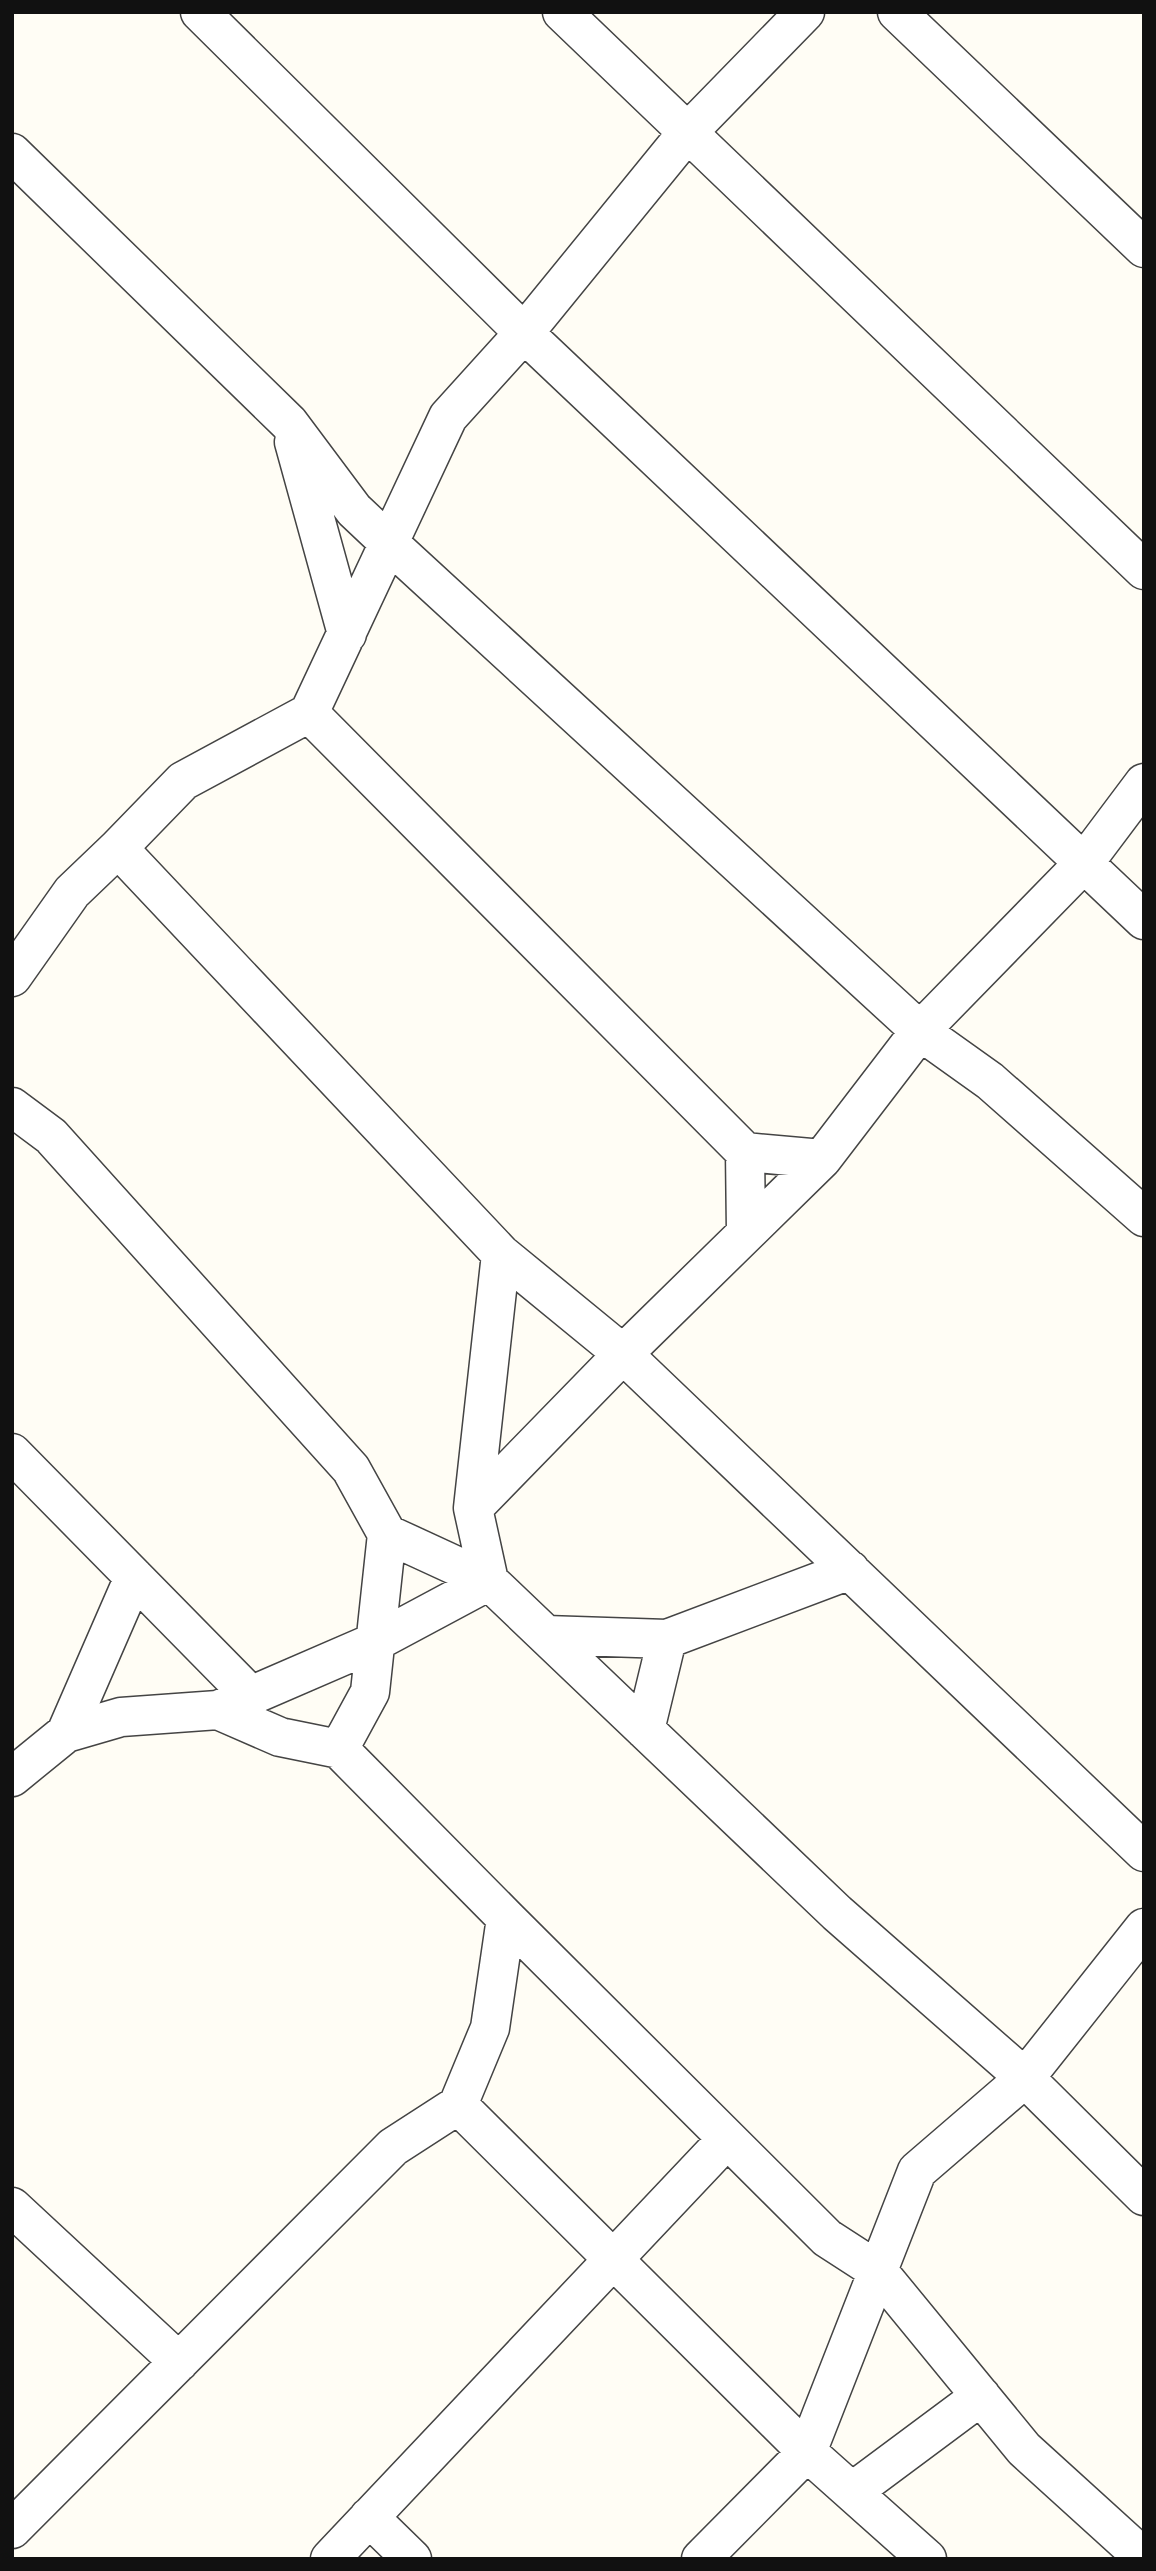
<svg xmlns="http://www.w3.org/2000/svg" width="1156" height="2571" font-family="'Libre Baskerville',serif">
<style>
.lines{fill:none;stroke-linecap:round;stroke-linejoin:round}
.street-casing{stroke:#444;stroke-width:41}
.street{stroke:#fff;stroke-width:38}
</style>
<rect width="100%" height="100%" fill="#fffdf5"/>
<g class="lines">
<g class="street-casing">
<path id="street" d="M 200,12 L 524,333 L 1144,920
M 562,12 L 1144,570
M 805,12 L 687,133 L 524,333 L 448,417 L 309,713 L 183,781 L 118,848 L 501,1254 L 623,1354 L 1144,1852
M 897,12 L 1144,248
M 12,153 L 289,423 L 354,510 L 390,544 L 920,1031 L 990,1081 L 1144,1217
M 294,442 L 347,634
M 309,713 L 745,1152 L 746,1233
M 12,977 L 72,892 L 118,848
M 12,1107 L 51,1136 L 351,1469 L 387,1534 L 370,1692 L 339,1749
M 745,1152 L 822,1159
M 501,1254 L 473,1508 L 489,1581 L 837,1913 L 1025,2078 L 1144,2196
M 12,1453 L 251,1696
M 473,1508 L 623,1354 L 822,1159 L 920,1031 L 1084,863 L 1144,783
M 387,1534 L 489,1581
M 546,1635 L 667,1639 L 850,1570
M 218,1710 L 280,1737 L 339,1749 L 506,1918 L 827,2238 L 878,2271 L 1024,2449 L 1144,2558
M 645,1730 L 667,1639
M 66,1733 L 134,1577
M 12,1777 L 66,1733 L 121,1717 L 218,1710 L 375,1642 L 489,1581
M 506,1918 L 490,2028 L 458,2105 L 807,2452 L 927,2559
M 12,2207 L 179,2362
M 852,2492 L 981,2396
M 369,2517 L 412,2559
M 12,2529 L 393,2147 L 458,2105
M 330,2559 L 727,2139
M 701,2559 L 807,2452 L 917,2171 L 1025,2078 L 1144,1928"/>
</g>
<use href="#street" class="street"/>
</g>
<rect width="1156" height="2571" fill="none" stroke="#111111" stroke-width="28"/>
</svg>
